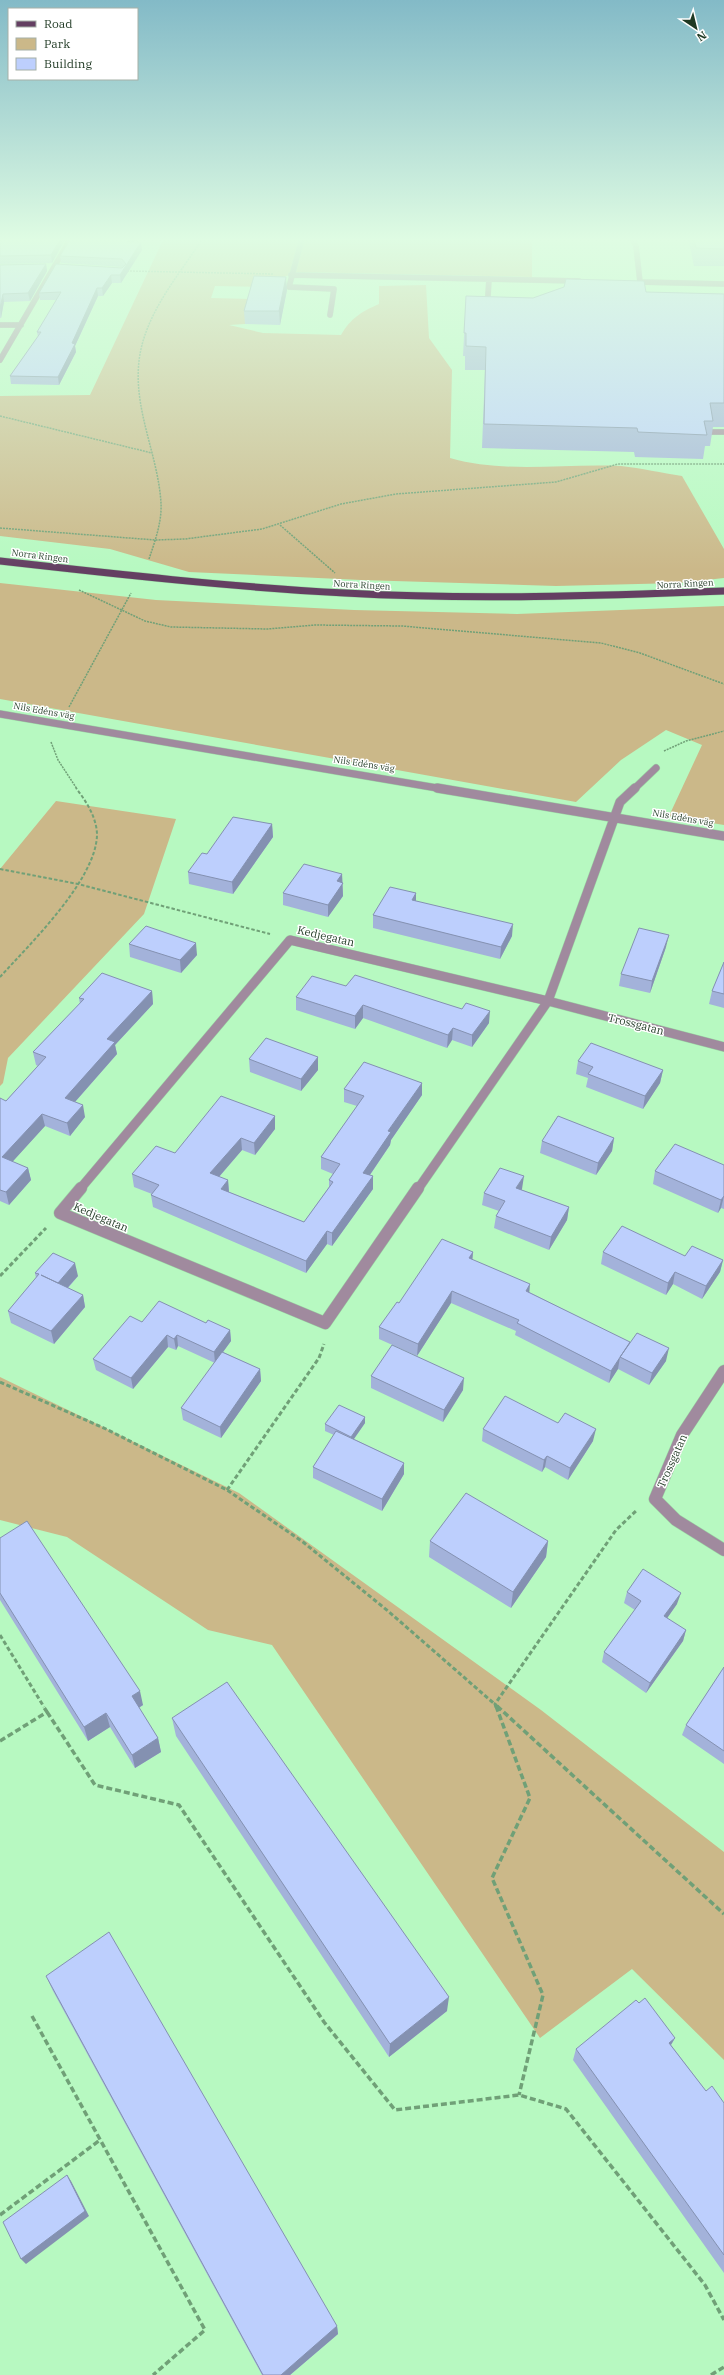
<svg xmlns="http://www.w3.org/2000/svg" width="724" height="2375" font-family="'IBM Plex Serif',serif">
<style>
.green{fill:#cbb889}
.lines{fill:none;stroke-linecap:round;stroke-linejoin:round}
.minor-far3-casing{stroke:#9cd6a5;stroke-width:6}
.minor-far2-casing{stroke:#9cd6a5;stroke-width:8}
.minor-far1-casing{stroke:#9cd6a5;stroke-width:10}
.minor-casing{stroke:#9cd6a5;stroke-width:13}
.major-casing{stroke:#9cd6a5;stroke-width:8}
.path-far3{stroke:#70a077;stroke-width:1.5;stroke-dasharray:2 1;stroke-linecap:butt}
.path-far2{stroke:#70a077;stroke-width:2;stroke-dasharray:3.5 2;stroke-linecap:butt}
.path-far1{stroke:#70a077;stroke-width:3;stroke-dasharray:4.5 2.5;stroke-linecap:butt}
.path{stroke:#70a077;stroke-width:3.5;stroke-dasharray:6 3;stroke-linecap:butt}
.minor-far3{stroke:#a08a9e;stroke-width:5.5}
.minor-far2{stroke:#a08a9e;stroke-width:7}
.minor-far1{stroke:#a08a9e;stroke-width:9}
.minor{stroke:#a08a9e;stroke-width:12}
.major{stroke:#643f62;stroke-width:7}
.wall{fill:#a3b2da}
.shaded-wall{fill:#8491b1}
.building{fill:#bdcffd;stroke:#8491b1}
.labels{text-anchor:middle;stroke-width:3;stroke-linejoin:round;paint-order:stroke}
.far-street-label{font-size:9px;fill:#1f3923;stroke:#fff}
.street-label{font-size:11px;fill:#1f3923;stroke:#fff}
</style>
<rect width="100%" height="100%" fill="#b7f9c1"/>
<path class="green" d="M 164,238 L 532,238 L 532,277 L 299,272 L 283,277 L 282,282 L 273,287 L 215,286 L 211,298 L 252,299 L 245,324 L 229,325 L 263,333 L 341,335 C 351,318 361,312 379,304 L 379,286 L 426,285 L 429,338 L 452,370 L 450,458 C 506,474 564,463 621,466 C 641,468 662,473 682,476 L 724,549 L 724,578 L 679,583 L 556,586 L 361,580 L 189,572 L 110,549 L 0,536 L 0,396 L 90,395 Z
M 0,583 L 156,600 L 354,610 L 517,614 L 724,606 L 724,825 L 669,816 L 702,745 L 666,730 L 621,760 L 576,802 L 0,699 Z
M 56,801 L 176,819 L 144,914 L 8,1058 L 3,1083 L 0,1086 L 0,869 Z
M 0,1377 L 239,1493 L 541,1710 L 724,1852 L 724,2060 L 632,1969 L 540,2038 L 272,1645 L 208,1630 L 67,1537 L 0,1520 Z"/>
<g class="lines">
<g class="minor-far3-casing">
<path id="minor-far3" d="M 302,238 L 289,287 L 334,289 L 330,315
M 632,238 L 636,246 L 640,282 L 724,284
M 291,275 L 579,281
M 487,311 L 489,279
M 0,325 L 21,325
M 0,360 L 71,238
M 712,432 L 724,432"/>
</g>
<g class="minor-far2-casing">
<path id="minor-far2" d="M 0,714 L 443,789
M 634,789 L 656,768"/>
</g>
<g class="minor-far1-casing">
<path id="minor-far1" d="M 437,788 L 724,836
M 548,1001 L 724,1047
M 548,1001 L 620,802 L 635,788
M 80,1189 L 290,940 L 548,1001
M 418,1189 L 548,1001"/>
</g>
<g class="minor-casing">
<path id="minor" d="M 81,1188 L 60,1213 L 325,1323 L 418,1188
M 724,1371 L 682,1435 L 655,1499 L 676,1520 L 724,1550"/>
</g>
<g class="major-casing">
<path id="major" d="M 0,561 C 115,574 230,587 345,593 C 471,600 598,596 724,591"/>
</g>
<path class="path-far3" d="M 127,271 L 274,274
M 0,416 L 152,453
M 280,525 L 335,573
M 0,528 L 155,540 L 185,539 L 262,529 L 341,504 L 396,494 L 556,482 L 618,464 L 724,464
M 149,559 C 155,541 162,522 161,503 C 158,453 131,406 140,354 C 148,310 179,275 203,238
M 79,590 L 145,621 L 171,627 L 267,629 L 315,625 L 402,626 L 601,643 L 640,653 L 724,684
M 69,707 L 131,593
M 51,742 L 58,760 L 77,789
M 664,751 L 686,741 L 724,731"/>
<path class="path-far2" d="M 0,869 L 78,884 L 270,934
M 0,977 C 29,945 96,880 97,835 C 97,818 86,801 76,788"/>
<path class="path-far1" d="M 0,1276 L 46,1228
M 0,1382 L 106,1429 L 227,1490 L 303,1542 L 388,1611 L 498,1707
M 227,1490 L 319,1358 L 324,1344
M 0,1635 L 44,1707
M 496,1707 L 495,1704 L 616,1530 L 637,1510"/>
<path class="path" d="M 496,1706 L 530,1798 L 492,1878 L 543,1995 L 519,2095
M 497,1706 L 724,1914
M 47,1712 L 95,1785 L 179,1805 L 324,2022 L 395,2110 L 519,2095 L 566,2109 L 705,2285 L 724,2320
M 0,1741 L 47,1712 L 43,1706
M 32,2016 L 205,2330 L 153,2375
M 0,2215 L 100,2140
M 711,2375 L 724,2367"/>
<use href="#minor-far3" class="minor-far3"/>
<use href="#minor-far2" class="minor-far2"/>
<use href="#minor-far1" class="minor-far1"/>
<use href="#minor" class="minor"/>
<use href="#major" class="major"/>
</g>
<path class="wall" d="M 0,238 L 66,238 L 52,263 L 0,264 Z
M 71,238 L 138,238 L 134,242 L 142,250 L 121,283 L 112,283 L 103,296 L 98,296 L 75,346 L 76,352 L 59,385 L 11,384 L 10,376 L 38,337 L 37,332 L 57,300 L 40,300 L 39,293 L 123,267 L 61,263 L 60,256 Z
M 688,238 L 724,238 L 724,266 L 694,266 Z
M 46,264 L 47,271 L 30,301 L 4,302 L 1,318 L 0,318 L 0,265 Z
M 287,290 L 280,325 L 245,324 L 244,311 Z
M 646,292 L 724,294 L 724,427 L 713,427 L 710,446 L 705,446 L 703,459 L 635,457 L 634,452 L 482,448 L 485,370 L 465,370 L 465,356 L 463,356 L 466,296 L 533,298 Z
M 272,824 L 273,837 L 233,894 L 189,884 L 188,872 L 207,854 Z
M 342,874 L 343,896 L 328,917 L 283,905 L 283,893 Z
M 416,901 L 512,936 L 500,959 L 373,928 L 373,915 Z
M 129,944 L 197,955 L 181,973 L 130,957 Z
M 666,947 L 650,993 L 619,986 L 621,974 Z
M 724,962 L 724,1008 L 709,1004 L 712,991 Z
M 346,986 L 489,1023 L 472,1047 L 452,1040 L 447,1048 L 363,1018 L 355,1029 L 296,1010 L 296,997 Z
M 152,991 L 153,1004 L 115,1045 L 117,1054 L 75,1102 L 85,1117 L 70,1136 L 45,1126 L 12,1162 L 28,1168 L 31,1180 L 9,1205 L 0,1201 L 0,1098 L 6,1101 L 38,1066 L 36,1065 L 33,1052 L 80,1004 L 79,998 Z
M 318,1057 L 318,1070 L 301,1091 L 250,1072 L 249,1059 Z
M 578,1061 L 663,1070 L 660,1083 L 643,1109 L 586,1087 L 588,1078 L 576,1074 Z
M 422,1083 L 422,1095 L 391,1140 L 390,1145 L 370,1175 L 373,1189 L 332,1246 L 327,1244 L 306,1273 L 153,1207 L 151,1195 L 152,1194 L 134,1187 L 132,1174 L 175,1153 L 275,1116 L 275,1129 L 255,1155 L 242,1150 L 219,1177 L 228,1180 L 229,1192 L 304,1222 L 329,1187 L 329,1180 L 333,1174 L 321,1169 L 321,1157 L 357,1106 L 344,1102 L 344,1089 Z
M 614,1138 L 612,1151 L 596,1175 L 540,1153 L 542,1141 Z
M 724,1165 L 724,1209 L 721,1208 L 718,1213 L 653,1184 L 655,1171 Z
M 522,1189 L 522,1190 L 569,1207 L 567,1220 L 549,1250 L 494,1228 L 496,1216 L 499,1211 L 482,1205 L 484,1193 Z
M 473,1252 L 472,1260 L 529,1292 L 666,1361 L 649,1385 L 618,1369 L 609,1383 L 515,1335 L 516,1331 L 451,1303 L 417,1356 L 379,1339 L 379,1327 L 399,1303 Z
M 603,1252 L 723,1260 L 720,1272 L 702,1299 L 673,1284 L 666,1295 L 601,1264 Z
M 35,1273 L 78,1276 L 68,1288 L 83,1295 L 85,1307 L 54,1344 L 11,1323 L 8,1311 L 36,1278 Z
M 142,1322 L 206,1323 L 230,1330 L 231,1341 L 223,1352 L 260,1369 L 261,1381 L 221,1438 L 183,1420 L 181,1408 L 215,1363 L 178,1346 L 176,1350 L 168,1347 L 133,1389 L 96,1370 L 93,1359 Z
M 371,1376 L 463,1390 L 443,1422 L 371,1388 Z
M 365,1417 L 365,1423 L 354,1439 L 404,1463 L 404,1474 L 382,1511 L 313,1478 L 313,1467 L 334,1435 L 325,1431 L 325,1424 Z
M 483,1429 L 593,1441 L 568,1480 L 545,1467 L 542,1472 L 482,1441 Z
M 0,1538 L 143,1705 L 139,1708 L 158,1738 L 161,1752 L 135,1768 L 110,1727 L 88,1741 L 0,1600 Z
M 430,1541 L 548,1541 L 546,1557 L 511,1608 L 429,1557 Z
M 627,1592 L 677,1604 L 667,1618 L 686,1630 L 683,1641 L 646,1693 L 602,1662 L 604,1652 L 635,1610 L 624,1603 Z
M 724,1667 L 724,1764 L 682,1735 L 686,1725 Z
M 172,1718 L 447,2011 L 389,2057 L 176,1736 Z
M 46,1976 L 337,2326 L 338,2334 L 290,2375 L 262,2375 L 53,1991 Z
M 639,2003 L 675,2038 L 671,2045 L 706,2091 L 724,2103 L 724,2273 L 573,2060 L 576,2049 Z"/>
<path class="shaded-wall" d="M 61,238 L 66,238 L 52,263 L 51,255 Z
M 131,238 L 138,238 L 128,249 L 127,242 Z
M 141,242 L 142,250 L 121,283 L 120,275 Z
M 46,264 L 47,271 L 30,301 L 28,293 Z
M 111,275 L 112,283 L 103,296 L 102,288 Z
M 286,277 L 287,290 L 280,325 L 279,311 Z
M 97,288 L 98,296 L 75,346 L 76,352 L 59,385 L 58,377 L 72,343 Z
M 3,294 L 4,302 L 1,318 L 0,308 Z
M 272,824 L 273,837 L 233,894 L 232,882 Z
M 342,874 L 343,896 L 328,917 L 328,905 L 337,881 Z
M 416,893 L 416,906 L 412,900 Z
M 513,924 L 512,936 L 500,959 L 501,947 Z
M 669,935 L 666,947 L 650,993 L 652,981 Z
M 196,943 L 197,955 L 181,973 L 180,960 Z
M 152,991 L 153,1004 L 115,1045 L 117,1054 L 67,1111 L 65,1098 L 107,1039 Z
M 363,1005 L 363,1018 L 355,1029 L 355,1016 Z
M 490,1011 L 489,1023 L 472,1047 L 472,1035 Z
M 453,1028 L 452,1040 L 447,1048 L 448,1035 Z
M 318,1057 L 318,1070 L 301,1091 L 301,1079 Z
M 663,1070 L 660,1083 L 643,1109 L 645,1096 Z
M 422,1083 L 422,1095 L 391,1140 L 390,1145 L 363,1185 L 363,1173 L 388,1131 Z
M 83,1105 L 85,1117 L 70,1136 L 67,1123 Z
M 42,1114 L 45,1126 L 5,1170 L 2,1157 Z
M 275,1116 L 275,1129 L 255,1155 L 254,1143 Z
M 241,1138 L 242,1150 L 211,1186 L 210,1173 Z
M 614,1138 L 612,1151 L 596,1175 L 598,1163 Z
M 28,1168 L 31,1180 L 9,1205 L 6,1192 Z
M 373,1176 L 373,1189 L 332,1246 L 332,1233 Z
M 524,1176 L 522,1189 L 515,1200 L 516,1188 Z
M 228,1180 L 229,1193 L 221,1189 Z
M 724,1196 L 721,1208 L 718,1213 L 721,1200 Z
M 569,1207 L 567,1220 L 549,1250 L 551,1237 Z
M 327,1231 L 327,1244 L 306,1273 L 306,1261 Z
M 473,1252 L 472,1264 L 469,1258 Z
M 723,1260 L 720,1272 L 702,1299 L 706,1286 Z
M 75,1263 L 78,1276 L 61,1295 L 58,1283 Z
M 675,1272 L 673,1284 L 666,1295 L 668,1283 Z
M 530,1284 L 529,1296 L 526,1291 Z
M 452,1291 L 451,1303 L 417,1356 L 418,1344 Z
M 83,1295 L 85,1307 L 54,1344 L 51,1331 Z
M 230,1330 L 231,1341 L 215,1363 L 214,1352 Z
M 167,1335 L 168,1347 L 133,1389 L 131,1378 Z
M 177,1335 L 178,1346 L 176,1350 L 174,1339 Z
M 630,1342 L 620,1357 L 618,1369 L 609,1383 L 611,1371 Z
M 669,1348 L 666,1361 L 649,1385 L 652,1373 Z
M 260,1369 L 261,1381 L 221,1438 L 220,1427 Z
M 464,1378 L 463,1390 L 443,1422 L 444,1410 Z
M 365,1417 L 365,1423 L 351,1443 L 351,1437 Z
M 596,1429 L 593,1441 L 568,1480 L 570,1468 Z
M 547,1456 L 545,1467 L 542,1472 L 544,1460 Z
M 404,1463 L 404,1474 L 382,1511 L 382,1499 Z
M 548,1541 L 546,1557 L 511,1608 L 513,1592 Z
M 681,1593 L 677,1604 L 661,1627 L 664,1616 Z
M 686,1630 L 683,1641 L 646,1693 L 650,1683 Z
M 140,1691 L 143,1705 L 135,1710 L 132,1696 Z
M 106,1713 L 110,1727 L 88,1741 L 84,1727 Z
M 158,1738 L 161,1752 L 135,1768 L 132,1755 Z
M 449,1997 L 447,2011 L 389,2057 L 390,2044 Z
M 675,2038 L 669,2048 L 669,2043 Z
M 67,2175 L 71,2181 L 89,2216 L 26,2264 L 21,2259 Z
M 337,2326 L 338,2334 L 290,2375 L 281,2375 Z"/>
<path class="building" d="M 0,238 L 61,238 L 51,255 L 0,256 Z
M 71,238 L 131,238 L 127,242 L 141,242 L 120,275 L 111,275 L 102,288 L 97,288 L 72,343 L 75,344 L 58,377 L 10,376 L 41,332 L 37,332 L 61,292 L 39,293 L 56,264 L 122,268 L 126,264 L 122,259 L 60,256 Z
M 694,238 L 724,238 L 724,249 L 696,248 Z
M 46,264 L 28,293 L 3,294 L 0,308 L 0,265 Z
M 254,276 L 286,277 L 279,311 L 244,311 Z
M 566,279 L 644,281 L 646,292 L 724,294 L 724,403 L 710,403 L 713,421 L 704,421 L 707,435 L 638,432 L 637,428 L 484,424 L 486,347 L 466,346 L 466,333 L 464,333 L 466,296 L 533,298 L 564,287 Z
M 233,817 L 272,824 L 232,882 L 188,872 L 202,853 L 207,854 Z
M 304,864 L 342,874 L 337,881 L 343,883 L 328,905 L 283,893 Z
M 390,887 L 416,893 L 412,900 L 513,924 L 501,947 L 373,915 Z
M 146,926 L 196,943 L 180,960 L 129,944 Z
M 639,928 L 669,935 L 652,981 L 621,974 Z
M 724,962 L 724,994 L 712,991 Z
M 102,973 L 152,991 L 107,1039 L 115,1042 L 65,1098 L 83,1105 L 67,1123 L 42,1114 L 2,1157 L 28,1168 L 6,1192 L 0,1190 L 0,1098 L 6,1101 L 46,1057 L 33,1052 L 84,999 L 79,998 Z
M 355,975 L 462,1009 L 466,1003 L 490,1011 L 472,1035 L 453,1028 L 448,1035 L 363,1005 L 355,1016 L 296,997 L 312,976 L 346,986 Z
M 266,1038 L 318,1057 L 301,1079 L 249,1059 Z
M 591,1043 L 663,1070 L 645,1096 L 588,1074 L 593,1067 L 578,1061 Z
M 364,1062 L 422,1083 L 388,1131 L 391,1132 L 363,1173 L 373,1176 L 332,1233 L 327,1231 L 306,1261 L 151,1195 L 159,1185 L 132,1174 L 156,1146 L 175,1153 L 221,1096 L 275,1116 L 254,1143 L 241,1138 L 210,1173 L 228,1180 L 221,1189 L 304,1222 L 333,1182 L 329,1180 L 340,1164 L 321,1157 L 364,1096 L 344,1089 Z
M 558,1116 L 614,1138 L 598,1163 L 542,1141 Z
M 675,1144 L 724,1165 L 724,1196 L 721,1200 L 655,1171 Z
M 500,1168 L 524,1176 L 516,1188 L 569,1207 L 551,1237 L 496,1216 L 505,1201 L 484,1193 Z
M 622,1226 L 685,1256 L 692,1246 L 723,1260 L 706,1286 L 675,1272 L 668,1283 L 603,1252 Z
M 442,1239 L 473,1252 L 469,1258 L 530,1284 L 526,1291 L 630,1342 L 611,1371 L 517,1323 L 519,1320 L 452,1291 L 418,1344 L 379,1327 L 397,1302 L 399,1303 Z
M 53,1253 L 75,1263 L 58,1283 L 41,1275 L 83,1295 L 51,1331 L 8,1311 L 39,1274 L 35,1273 Z
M 159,1301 L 206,1323 L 208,1320 L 230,1330 L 214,1352 L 177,1335 L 174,1339 L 167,1335 L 131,1378 L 93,1359 L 130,1316 L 142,1322 Z
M 637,1333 L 669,1348 L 652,1373 L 620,1357 Z
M 392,1345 L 464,1378 L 444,1410 L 371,1376 Z
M 222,1352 L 260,1369 L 220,1427 L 181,1408 Z
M 505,1396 L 558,1423 L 565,1413 L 596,1429 L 570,1468 L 547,1456 L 544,1460 L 483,1429 Z
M 339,1405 L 365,1417 L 351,1437 L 325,1424 Z
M 336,1431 L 404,1463 L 382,1499 L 313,1467 Z
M 466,1493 L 548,1541 L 513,1592 L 430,1541 Z
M 27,1521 L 140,1691 L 132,1696 L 158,1738 L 132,1755 L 106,1713 L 84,1727 L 0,1593 L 0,1538 Z
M 643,1569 L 681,1593 L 664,1616 L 686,1630 L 650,1683 L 604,1652 L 641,1601 L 627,1592 Z
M 724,1667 L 724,1751 L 686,1725 Z
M 227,1682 L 449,1997 L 390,2044 L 172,1718 Z
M 109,1932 L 337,2326 L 281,2375 L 263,2375 L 46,1976 Z
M 645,1998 L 675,2038 L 669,2043 L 706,2091 L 712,2086 L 724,2103 L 724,2255 L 576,2049 L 636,2000 L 639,2003 Z
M 67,2175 L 85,2211 L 21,2259 L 3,2222 Z"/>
<linearGradient id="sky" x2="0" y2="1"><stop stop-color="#83bac7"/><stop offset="0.42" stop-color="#dffce3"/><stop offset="1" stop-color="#dffce3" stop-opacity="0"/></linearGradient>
<rect width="724" height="570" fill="url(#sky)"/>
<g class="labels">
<g class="far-street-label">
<text transform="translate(40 556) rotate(7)" y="3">Norra Ringen</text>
<text transform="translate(685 584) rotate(-3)" y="3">Norra Ringen</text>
<text transform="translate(362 585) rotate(3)" y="3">Norra Ringen</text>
<text transform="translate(44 711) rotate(10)" y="3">Nils Edéns väg</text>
<text transform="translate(364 764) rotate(9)" y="3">Nils Edéns väg</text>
<text transform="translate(683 818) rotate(10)" y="3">Nils Edéns väg</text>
</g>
<g class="street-label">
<text transform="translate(326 936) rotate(13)" y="4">Kedjegatan</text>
<text transform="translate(636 1024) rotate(14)" y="4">Trossgatan</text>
<text transform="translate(101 1217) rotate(23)" y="4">Kedjegatan</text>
<text transform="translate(672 1461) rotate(-66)" y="4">Trossgatan</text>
</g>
</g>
<rect x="8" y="8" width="130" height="72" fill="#ffffff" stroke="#a5b0a7"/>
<rect x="16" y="21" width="20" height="6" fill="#643f62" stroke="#a5b0a7"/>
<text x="44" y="28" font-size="12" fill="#1f3923">Road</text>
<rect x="16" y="38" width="20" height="12" fill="#cbb889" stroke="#a5b0a7"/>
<text x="44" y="48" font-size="12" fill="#1f3923">Park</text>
<rect x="16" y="58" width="20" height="12" fill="#bdcffd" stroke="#a5b0a7"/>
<text x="44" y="68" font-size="12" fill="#1f3923">Building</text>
<g transform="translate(696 28) rotate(145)" stroke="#ffffff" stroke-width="3" paint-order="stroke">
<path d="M0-3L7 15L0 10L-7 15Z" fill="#1f3923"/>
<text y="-6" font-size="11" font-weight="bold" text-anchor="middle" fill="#1f3923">N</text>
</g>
</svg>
